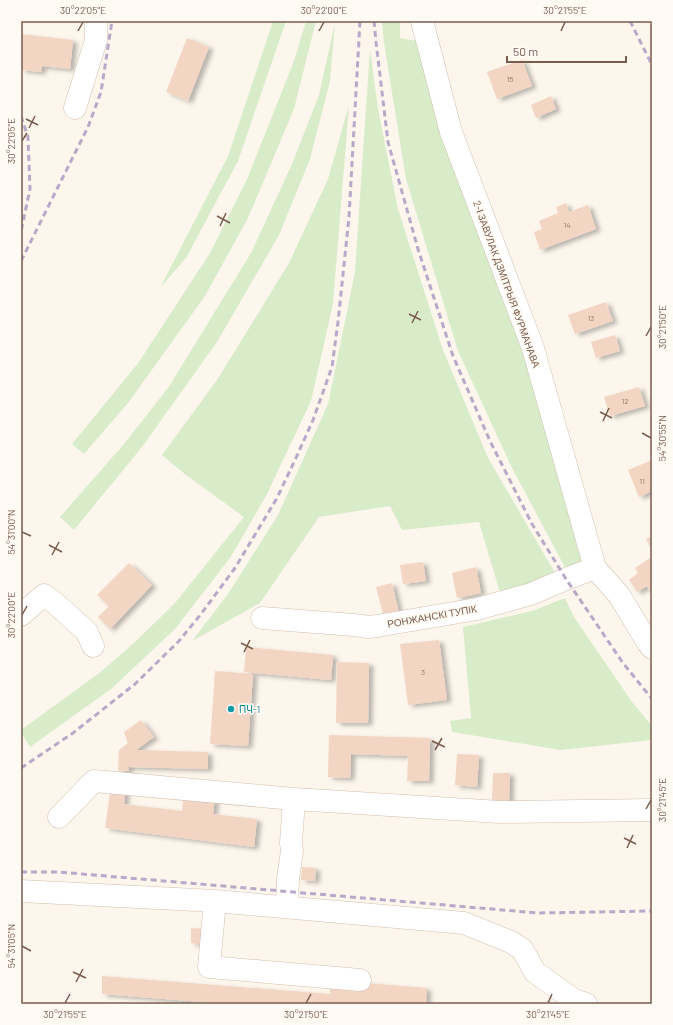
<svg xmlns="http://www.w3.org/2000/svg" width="673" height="1025" font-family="Barlow,sans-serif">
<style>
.green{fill:#d8ecc9}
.building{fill:#f3d5c3;filter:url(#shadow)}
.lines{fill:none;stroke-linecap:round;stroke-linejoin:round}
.minor-casing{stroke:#d1beb0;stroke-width:23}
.minor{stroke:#fff;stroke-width:22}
.rail{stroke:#b9a8c9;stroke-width:3;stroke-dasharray:6 4;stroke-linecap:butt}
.ticks{fill:none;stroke:#7a5c4d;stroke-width:1.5}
.culture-dot{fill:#0f9aa8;stroke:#fffaf3;stroke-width:1.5}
.labels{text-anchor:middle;stroke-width:3.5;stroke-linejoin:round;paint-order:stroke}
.number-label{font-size:8px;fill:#987a6a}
.street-label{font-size:10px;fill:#7a5c4d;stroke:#fffaf3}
.culture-label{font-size:10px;fill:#0d838f;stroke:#fffaf3;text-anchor:start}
.neatline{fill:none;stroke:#7a5c4d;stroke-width:1.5}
.ticks-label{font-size:10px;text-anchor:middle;fill:#7a5c4d}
</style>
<defs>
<filter id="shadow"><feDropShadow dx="4.5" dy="2.5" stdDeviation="2" flood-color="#0004"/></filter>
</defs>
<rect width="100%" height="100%" fill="#fdf6ec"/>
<path class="green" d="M 273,21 L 286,21 L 238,161 L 186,258 L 160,288 L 228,156 Z
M 306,21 L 316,21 L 294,109 L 248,218 L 205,296 L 128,403 L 84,454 L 72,444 L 139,362 L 210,253 L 247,179 L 294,61 Z
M 382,21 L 400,21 L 400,38 L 417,41 L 526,349 L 589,562 L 568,573 L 512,468 L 458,351 L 406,179 L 384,43 Z
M 335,23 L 330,81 L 310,159 L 279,235 L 217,342 L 142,447 L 74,530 L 60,517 L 123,445 L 168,388 L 251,253 L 292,164 L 319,95 Z
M 370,49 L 378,109 L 398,209 L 443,350 L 488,458 L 558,578 L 501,596 L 479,522 L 402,530 L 390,506 L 319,517 L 260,603 L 192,641 L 228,594 L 278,515 L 328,404 L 355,272 Z
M 349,105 L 333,304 L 311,401 L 266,496 L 230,558 L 175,629 L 111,689 L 30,747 L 21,732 L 21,730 L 102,671 L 135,642 L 175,603 L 244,517 L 186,475 L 162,455 L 217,380 L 289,263 L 328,179 Z
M 565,598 L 574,617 L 632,702 L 652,726 L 652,740 L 561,750 L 452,732 L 450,721 L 471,718 L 463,627 L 532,611 Z"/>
<path class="building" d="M 21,34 L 73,40 L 70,69 L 42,66 L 41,72 L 21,70 Z
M 187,38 L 209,47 L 188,101 L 166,92 Z
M 522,60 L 532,86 L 497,99 L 487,72 Z
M 551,96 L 556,109 L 536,118 L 531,105 Z
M 566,203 L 569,212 L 588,205 L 596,229 L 540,250 L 534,232 L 542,229 L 539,221 L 558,213 L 556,207 Z
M 606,302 L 613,321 L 575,334 L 568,315 Z
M 615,335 L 620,351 L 596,358 L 591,342 Z
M 639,387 L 645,406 L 610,416 L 604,397 Z
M 652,460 L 652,491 L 639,497 L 628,470 Z
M 652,536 L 652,551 L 646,539 Z
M 650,558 L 652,562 L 652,594 L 647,586 L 637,592 L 629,580 L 638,573 L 635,568 Z
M 423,562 L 426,581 L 403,584 L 400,565 Z
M 129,563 L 152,585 L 110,629 L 98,617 L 109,606 L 97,595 Z
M 476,567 L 481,593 L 457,598 L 452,573 Z
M 392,583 L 399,613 L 384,617 L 376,587 Z
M 439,640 L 447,700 L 408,705 L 400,644 Z
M 246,647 L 333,655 L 331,680 L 244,672 Z
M 337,662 L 369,663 L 368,723 L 336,723 Z
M 215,671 L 253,674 L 248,746 L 210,744 Z
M 141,720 L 154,737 L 136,750 L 208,752 L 208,769 L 129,767 L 129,771 L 118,771 L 119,750 L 128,743 L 124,732 Z
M 329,735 L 430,738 L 429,781 L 407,781 L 408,756 L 351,754 L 350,778 L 328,777 Z
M 457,754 L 479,755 L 477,787 L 455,785 Z
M 493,773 L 510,773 L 509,802 L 492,802 Z
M 111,786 L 126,788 L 124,804 L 182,811 L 184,794 L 215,798 L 213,814 L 257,819 L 254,847 L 105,828 Z
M 302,867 L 316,868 L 315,881 L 301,880 Z
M 191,928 L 206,929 L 202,945 L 191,943 Z
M 102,976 L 330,994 L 330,980 L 427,988 L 426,1004 L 228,1004 L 102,994 Z"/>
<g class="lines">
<g class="minor-casing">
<path id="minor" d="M 422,21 L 451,132 L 533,348 L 595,568 L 619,595 L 648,643 L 652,648
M 75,108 L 96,40 L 96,21
M 21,615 L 44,595 L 55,603 L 87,632 L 93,646
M 262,618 L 354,625 L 369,627 L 377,626 L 477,609 L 531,594 L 566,579 L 595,568
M 59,817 L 94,781 L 294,799
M 21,891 L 215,901 L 464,923 L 511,942 L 522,949 L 535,972 L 574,1000 L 586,1004
M 215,901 L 209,967 L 360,980
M 287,907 L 288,879 L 292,851 L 291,843 L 294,799 L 500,812 L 652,810"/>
</g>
<use href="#minor" class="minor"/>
<path class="rail" d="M 374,21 L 376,42 L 388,142 L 418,249 L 453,356 L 490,441 L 532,524 L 566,579 L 623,663 L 652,699
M 630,21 L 652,65
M 21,116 L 28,137 L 30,189 L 21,231
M 21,261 L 88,127 L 101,92 L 112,21
M 21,768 L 73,733 L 135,684 L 179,641 L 201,614 L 235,568 L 277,498 L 295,460 L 313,420 L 332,367 L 338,322 L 349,217 L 360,21
M 21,872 L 59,872 L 538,913 L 652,911"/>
</g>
<path class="ticks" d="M 78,31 L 83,22M 319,31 L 324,22M 561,31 L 565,22M 26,119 L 38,125M 29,128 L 35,116M 22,141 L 27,133M 217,216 L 230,223M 220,226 L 226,213M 409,314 L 421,320M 412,323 L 418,311M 646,336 L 651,327M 600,412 L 612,418M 603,421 L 609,408M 642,433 L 651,438M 22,532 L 31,536M 49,545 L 62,552M 52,555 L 59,542M 22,615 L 27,606M 241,643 L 253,649M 244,652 L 250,640M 432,741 L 445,747M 435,750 L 442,738M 646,809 L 651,800M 624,838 L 636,844M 627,848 L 633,835M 22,946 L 31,951M 73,972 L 86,978M 76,982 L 83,969M 65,1003 L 70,994M 306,1003 L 311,994M 548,1003 L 552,994"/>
<circle class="culture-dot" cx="231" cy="709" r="4"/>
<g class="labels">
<g class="number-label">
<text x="510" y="82">15</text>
<text x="567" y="228">14</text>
<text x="591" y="321">13</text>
<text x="625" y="404">12</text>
<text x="642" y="484">11</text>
<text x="423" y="675">3</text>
</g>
<g class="street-label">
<text transform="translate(507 284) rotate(70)" y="4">2-І ЗАВУЛАК ДЗМІТРЫЯ ФУРМАНАВА</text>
<text transform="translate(432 616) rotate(-10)" y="4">РОНЖАНСКІ ТУПІК</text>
</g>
<g class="culture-label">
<text x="239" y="713">ПЧ-1</text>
</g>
</g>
<rect width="673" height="1025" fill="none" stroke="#fffaf3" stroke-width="44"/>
<path d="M507 56v6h119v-6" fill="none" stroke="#7a5c4d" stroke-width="2"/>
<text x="513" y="56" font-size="12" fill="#7a5c4d" stroke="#fffaf3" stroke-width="3" paint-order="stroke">50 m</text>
<rect x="22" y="22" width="629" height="981" class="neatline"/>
<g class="ticks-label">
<text x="83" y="14">30°22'05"E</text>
<text x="324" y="14">30°22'00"E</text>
<text x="565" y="14">30°21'55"E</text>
<text transform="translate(11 141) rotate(-90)" y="4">30°22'05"E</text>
<text transform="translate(662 327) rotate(-90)" y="4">30°21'50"E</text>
<text transform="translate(662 438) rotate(-90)" y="4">54°30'55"N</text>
<text transform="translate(11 532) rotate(-90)" y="4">54°31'00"N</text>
<text transform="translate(11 615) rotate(-90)" y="4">30°22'00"E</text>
<text transform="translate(662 800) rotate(-90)" y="4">30°21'45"E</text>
<text transform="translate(11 946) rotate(-90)" y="4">54°31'05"N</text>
<text x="65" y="1018">30°21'55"E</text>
<text x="306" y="1018">30°21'50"E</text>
<text x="548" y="1018">30°21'45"E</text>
</g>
</svg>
